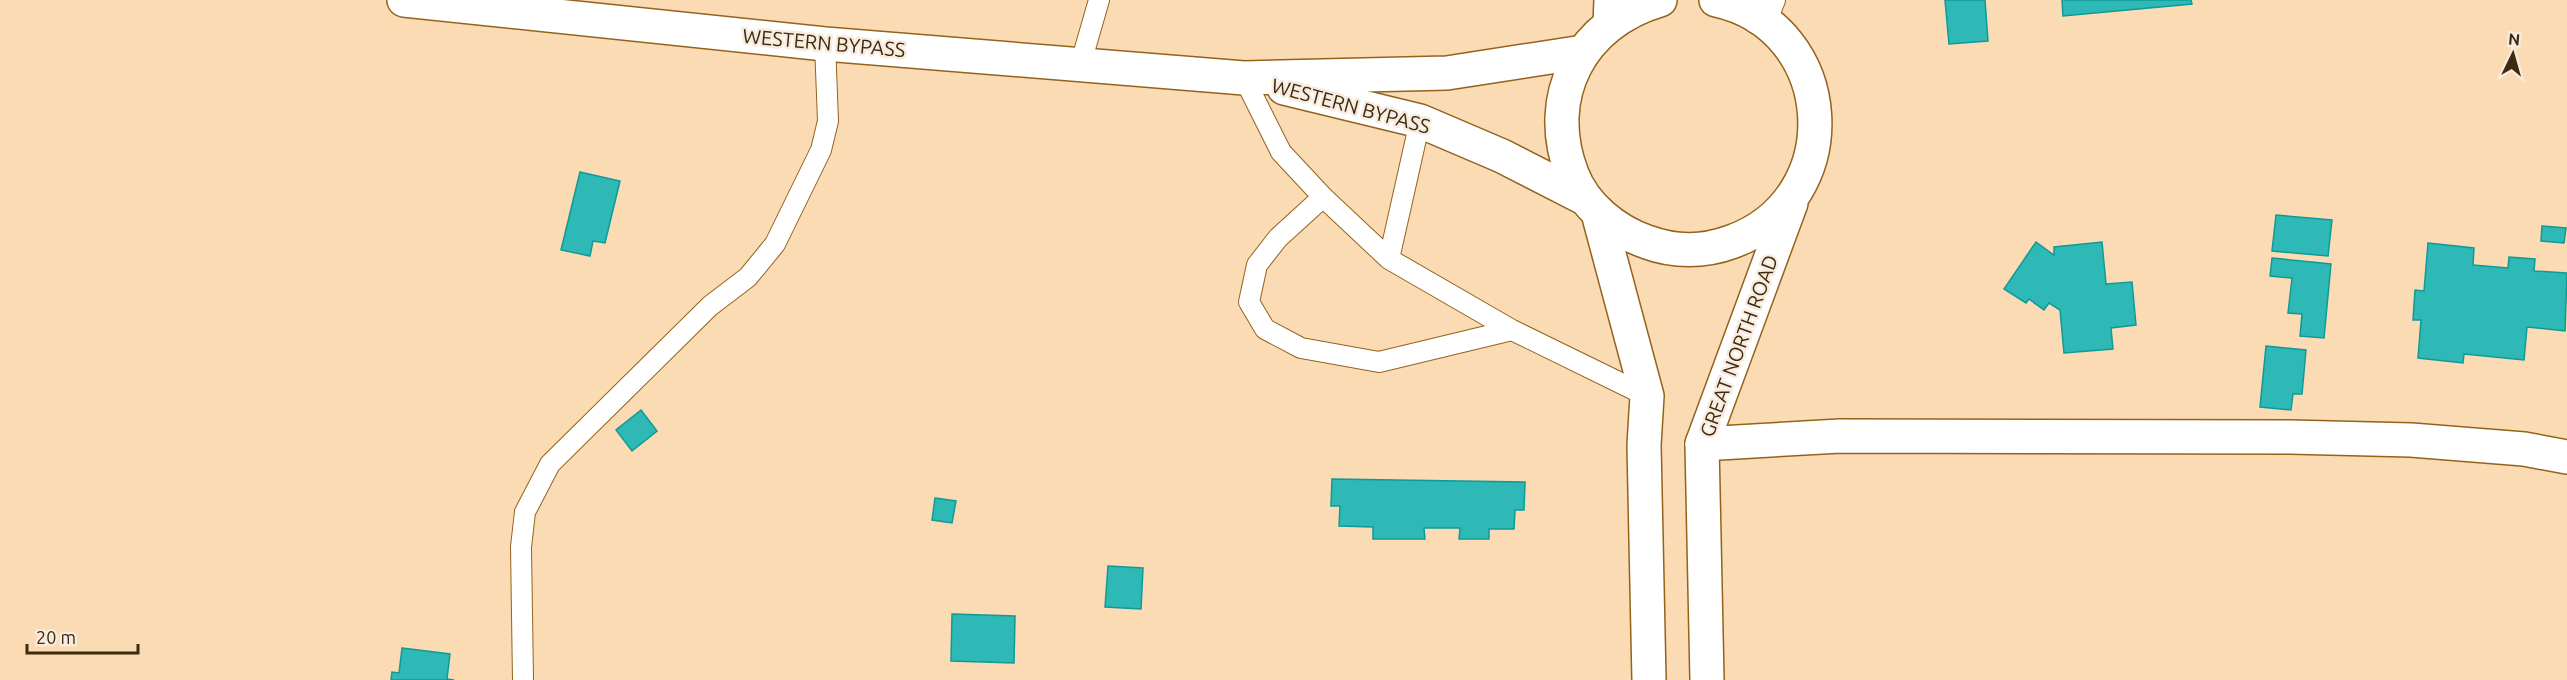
<svg xmlns="http://www.w3.org/2000/svg" width="2567" height="680" font-family="Ubuntu,sans-serif">
<style>
.building{fill:#2eb9b6;stroke:#0f9a97;stroke-width:1.5}
.lines{fill:none;stroke-linecap:round;stroke-linejoin:round}
.service-casing{stroke:#93631b;stroke-width:22}
.minor-casing{stroke:#93631b;stroke-width:36}
.primary-casing{stroke:#93631b;stroke-width:36}
.trunk-casing{stroke:#93631b;stroke-width:36}
.service{stroke:#fff;stroke-width:20}
.minor{stroke:#fff;stroke-width:33}
.primary{stroke:#fff;stroke-width:33}
.trunk{stroke:#fff;stroke-width:33}
.labels{text-anchor:middle;stroke-width:5;stroke-linejoin:round;paint-order:stroke}
.street-label{font-size:20px;fill:#3e2a0d;stroke:#f7ecdf}
</style>
<rect width="100%" height="100%" fill="#fbdbb4"/>
<path class="building" d="M 1945,0 L 1985,0 L 1988,41 L 1949,44 Z
M 2062,0 L 2191,0 L 2192,4 L 2063,16 Z
M 580,172 L 620,181 L 605,243 L 593,241 L 590,256 L 561,250 Z
M 2276,215 L 2332,220 L 2328,256 L 2272,251 Z
M 2542,226 L 2566,228 L 2564,243 L 2541,241 Z
M 2036,242 L 2054,255 L 2054,247 L 2102,242 L 2106,284 L 2132,282 L 2136,325 L 2111,328 L 2113,349 L 2064,353 L 2060,310 L 2049,303 L 2044,310 L 2029,299 L 2026,303 L 2004,289 Z
M 2428,243 L 2474,248 L 2473,265 L 2508,268 L 2509,257 L 2535,259 L 2534,271 L 2567,273 L 2565,331 L 2527,327 L 2524,360 L 2464,354 L 2463,363 L 2418,358 L 2421,320 L 2413,320 L 2415,290 L 2424,291 Z
M 2272,258 L 2331,264 L 2324,338 L 2300,336 L 2302,314 L 2288,313 L 2292,278 L 2270,276 Z
M 2266,346 L 2306,350 L 2302,394 L 2293,394 L 2291,410 L 2260,407 Z
M 641,410 L 657,431 L 632,451 L 616,430 Z
M 1332,479 L 1525,482 L 1524,510 L 1515,510 L 1514,529 L 1489,529 L 1489,539 L 1459,539 L 1460,528 L 1424,528 L 1425,539 L 1373,539 L 1373,527 L 1339,526 L 1340,506 L 1331,506 Z
M 935,498 L 956,501 L 952,523 L 932,520 Z
M 1108,566 L 1143,568 L 1141,609 L 1105,607 Z
M 952,614 L 1015,616 L 1014,663 L 951,661 Z
M 402,648 L 450,654 L 447,679 L 454,680 L 391,680 L 392,672 L 399,673 Z"/>
<g class="lines">
<g class="service-casing">
<path id="service" d="M 1766,23 L 1775,0
M 1080,66 L 1099,0
M 1244,78 L 1281,152 L 1323,197 L 1389,259
M 1420,121 L 1389,259 L 1512,330 L 1647,396
M 1323,197 L 1278,238 L 1257,265 L 1249,302 L 1265,329 L 1301,348 L 1379,362 L 1512,330
M 523,680 L 521,547 L 525,512 L 550,464 L 710,306 L 748,277 L 775,244 L 821,150 L 828,121 L 825,44"/>
</g>
<g class="minor-casing">
<path id="minor" d="M 1702,444 L 1840,436 L 2290,437 L 2411,440 L 2524,449 L 2567,457"/>
</g>
<g class="primary-casing">
<path id="primary" d="M 404,0 L 825,44 L 1244,78 L 1447,73 L 1583,52
M 1660,0 C 1581,23 1542,96 1572,174 C 1584,206 1615,231 1647,242 C 1674,252 1704,252 1731,242 C 1850,200 1840,27 1716,0
M 1284,88 L 1420,121 L 1502,156 L 1586,199
M 1598,213 L 1647,396 L 1644,445 L 1649,680
M 1707,680 L 1702,444 L 1791,203"/>
</g>
<g class="trunk-casing">
<path id="trunk" d="M 1750,0 L 1758,17
M 1610,24 L 1611,0"/>
</g>
<use href="#service" class="service"/>
<use href="#minor" class="minor"/>
<use href="#primary" class="primary"/>
<use href="#trunk" class="trunk"/>
</g>
<g class="labels">
<g class="street-label">
<text transform="translate(824 43) rotate(5)" y="7">WESTERN BYPASS</text>
<text transform="translate(1351 106) rotate(15)" y="7">WESTERN BYPASS</text>
<text transform="translate(1739 346) rotate(-70)" y="7">GREAT NORTH ROAD</text>
</g>
</g>
<g transform="translate(2513 54) rotate(5)" stroke="#f7ecdf" stroke-width="4.5" paint-order="stroke">
<path d="M0-4.5L10 22L0 15L-10 22Z" fill="#3e2a0d"/>
<text y="-9" font-size="16" font-weight="bold" text-anchor="middle" fill="#3e2a0d">N</text>
</g>
<path d="M27 644v9h111v-9" fill="none" stroke="#3e2a0d" stroke-width="3"/>
<text x="36" y="644" font-size="18" fill="#3e2a0d" stroke="#f7ecdf" stroke-width="4.5" paint-order="stroke">20 m</text>
</svg>
